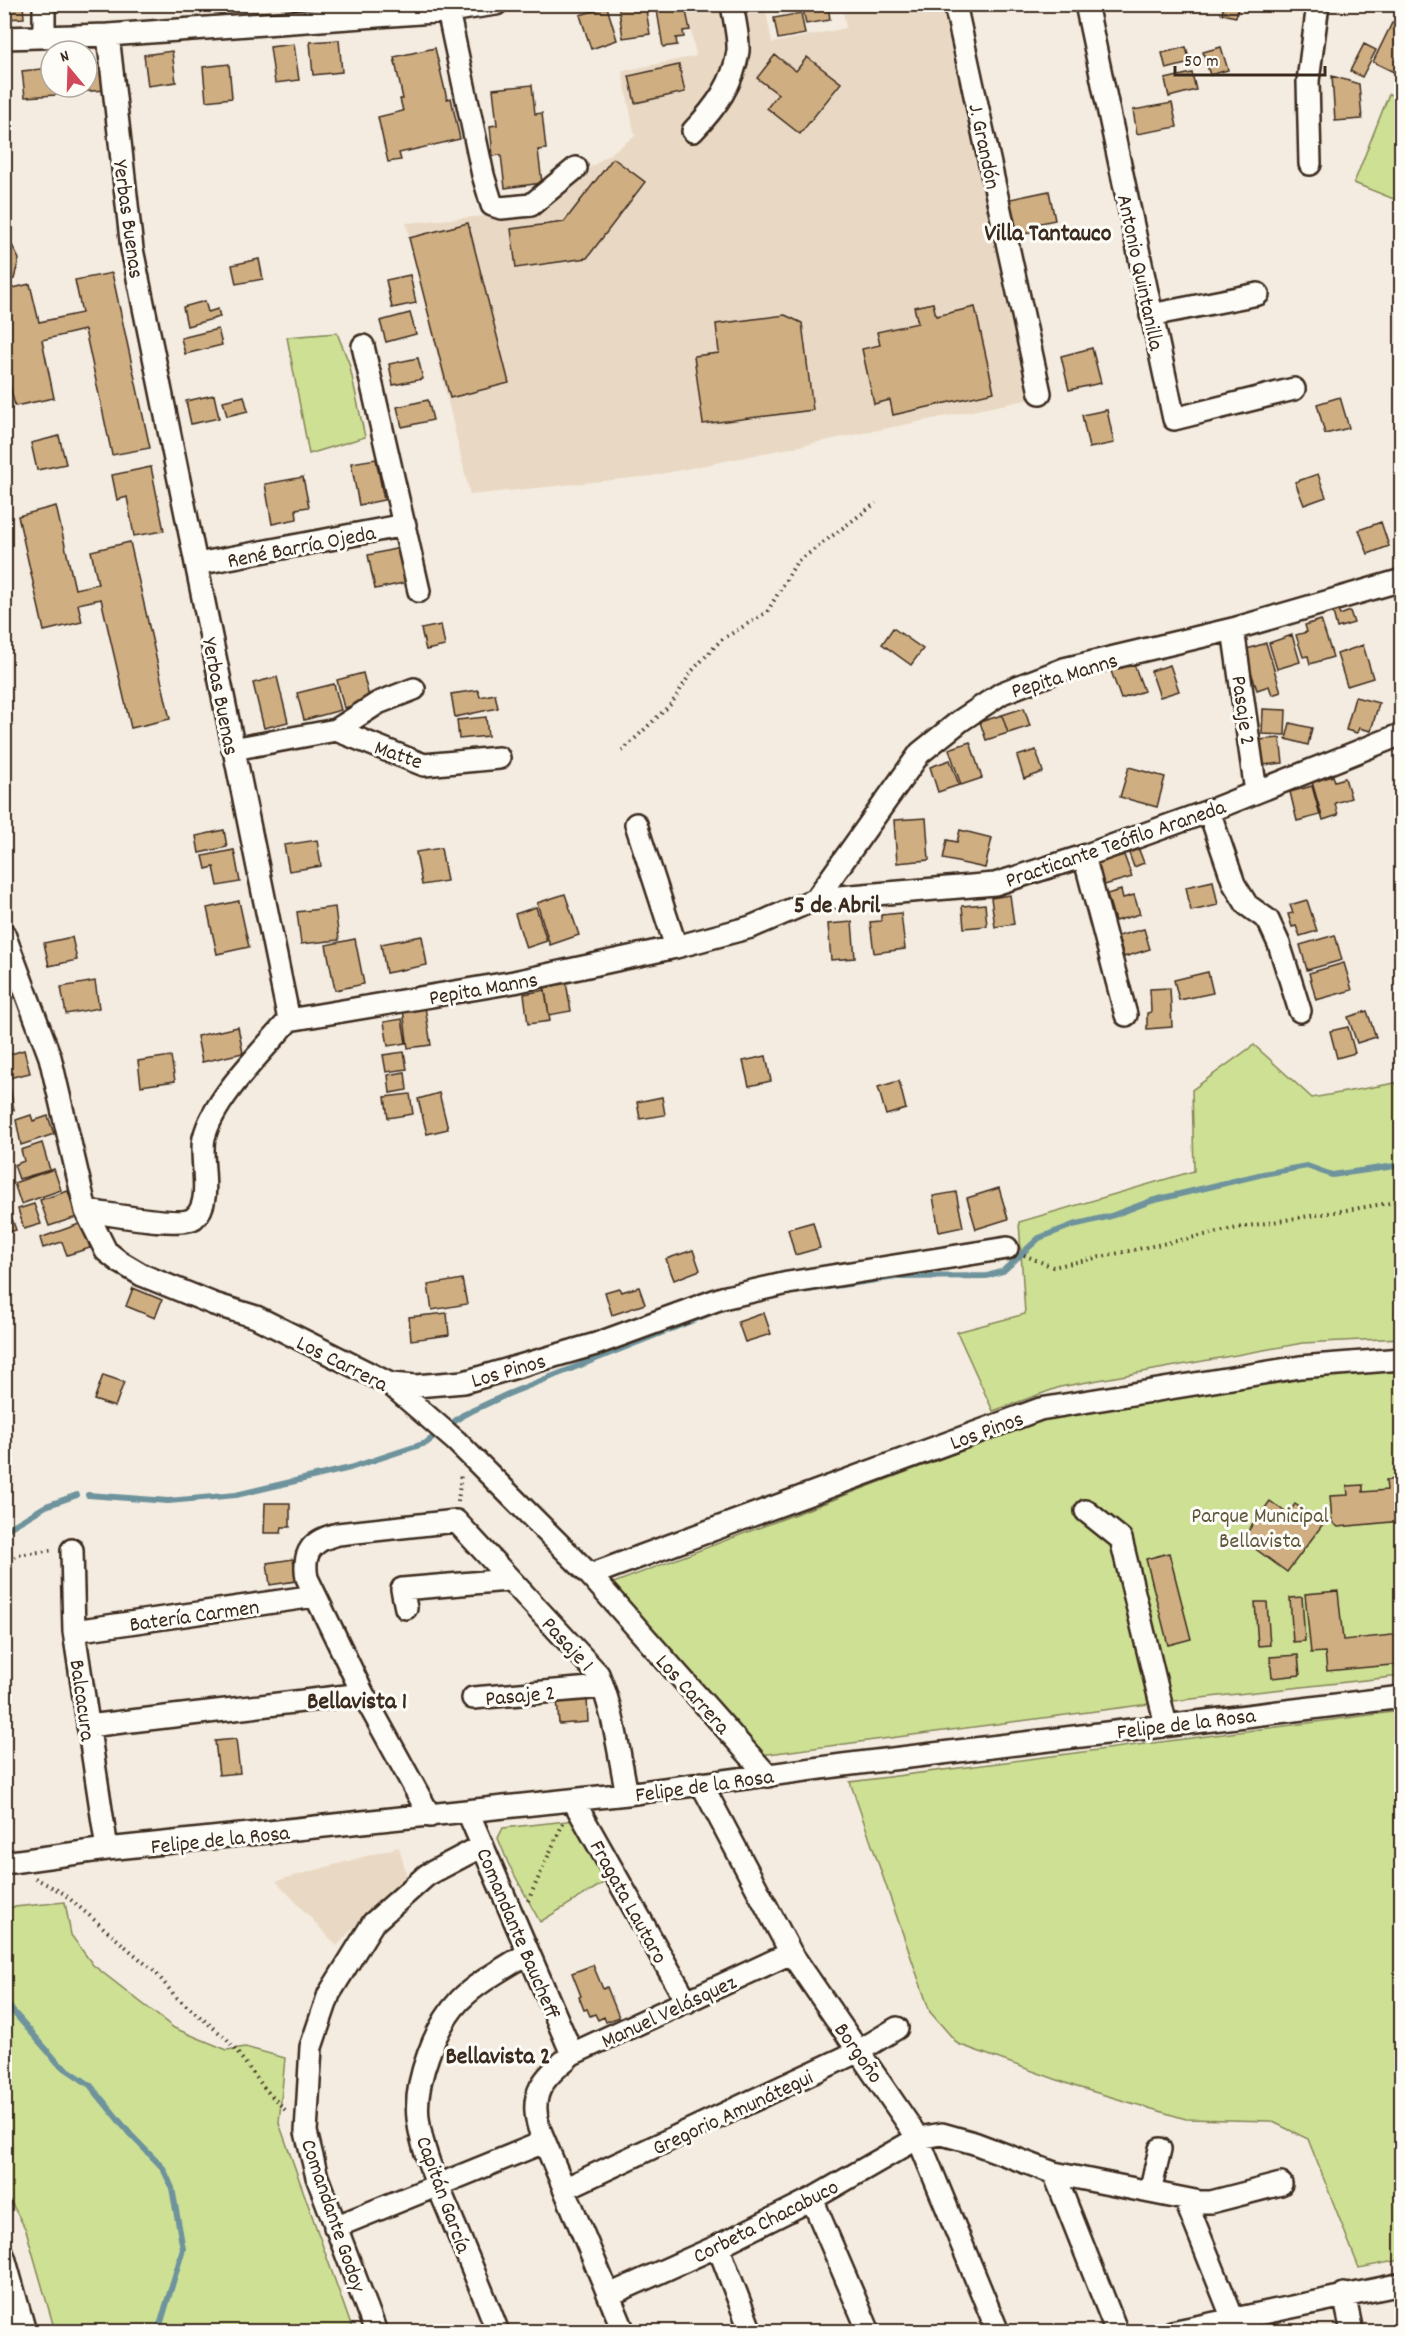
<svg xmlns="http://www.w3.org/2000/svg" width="1406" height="2336" font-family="Dekko,sans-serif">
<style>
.built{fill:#e9d9c4}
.green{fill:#cde094;stroke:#848559;stroke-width:1.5}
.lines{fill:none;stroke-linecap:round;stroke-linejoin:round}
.stream{stroke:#6e939d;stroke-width:6}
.building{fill:#cfae82;stroke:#3b2a1e;stroke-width:1.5}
.minor-casing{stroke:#3b2a1e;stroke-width:26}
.path{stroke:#3b2a1e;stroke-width:4;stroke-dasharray:1.5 4.5;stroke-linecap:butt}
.minor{stroke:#fdfcf7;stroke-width:21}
.labels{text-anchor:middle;stroke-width:6;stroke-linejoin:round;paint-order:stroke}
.street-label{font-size:22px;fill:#3b2a1e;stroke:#fdfcf7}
.park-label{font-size:22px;fill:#60583c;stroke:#fdfcf7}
.neighbourhood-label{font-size:24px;font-weight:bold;fill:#3b2a1e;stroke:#fdfcf7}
</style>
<rect width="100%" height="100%" fill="#f4ece0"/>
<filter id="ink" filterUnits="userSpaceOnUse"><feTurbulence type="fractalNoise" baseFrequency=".0167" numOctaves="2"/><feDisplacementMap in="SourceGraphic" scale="12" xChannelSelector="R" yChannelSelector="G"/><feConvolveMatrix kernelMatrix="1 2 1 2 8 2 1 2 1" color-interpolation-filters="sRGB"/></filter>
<g filter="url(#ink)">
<path class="built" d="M 686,5 L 765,5 L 772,43 L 846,28 L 842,5 L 949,5 L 1031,399 L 651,476 L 470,495 L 406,223 L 527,212 L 635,136 L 622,71 L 696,56 Z
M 399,1847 L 407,1876 L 377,1902 L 337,1946 L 276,1881 Z"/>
<path class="green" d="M 1389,94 L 1401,98 L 1401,202 L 1354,183 Z
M 337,333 L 349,363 L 365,437 L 309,454 L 287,337 Z
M 1254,1045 L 1312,1098 L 1401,1082 L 1401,1338 L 1303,1343 L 1060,1387 L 993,1411 L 957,1332 L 1025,1314 L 1019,1222 L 1194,1171 L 1192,1090 Z
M 1401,1371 L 1401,1676 L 1164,1702 L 761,1755 L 608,1585 L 1041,1421 L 1078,1412 L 1300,1377 Z
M 1401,1711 L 1401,2260 L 1359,2268 L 1308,2139 L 1271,2121 L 1186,2119 L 1077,2087 L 958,2044 L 930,2012 L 850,1782 Z
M 576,1820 L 605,1882 L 540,1922 L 508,1863 L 498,1838 L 503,1828 Z
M 65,1902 L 71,1935 L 93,1965 L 174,2028 L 227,2050 L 245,2047 L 285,2058 L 279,2123 L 353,2331 L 55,2331 L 26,2230 L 5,2191 L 4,1908 Z"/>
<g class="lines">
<path class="stream" d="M 793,1292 L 897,1277 L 987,1276 L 1003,1271 L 1039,1238 L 1073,1225 L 1111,1216 L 1151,1201 L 1263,1174 L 1307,1166 L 1332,1175 L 1402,1165
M 88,1495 L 168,1501 L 236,1495 L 350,1468 L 426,1443 L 463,1415 L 508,1394 L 711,1313
M 4,1531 L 46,1506 L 77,1495
M 4,2001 L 59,2064 L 90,2085 L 130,2134 L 163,2168 L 172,2188 L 183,2249 L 158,2332"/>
</g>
<path class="building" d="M 4,4 L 23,4 L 24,18 L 4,19 Z
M 54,4 L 83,4 L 83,9 L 54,9 Z
M 618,4 L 645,4 L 650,34 L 623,38 Z
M 656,4 L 678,4 L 680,12 L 686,11 L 690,30 L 683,31 L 684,37 L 676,38 L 677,45 L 663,47 Z
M 802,4 L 828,4 L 830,20 L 806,24 Z
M 1224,4 L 1239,4 L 1236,17 L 1222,14 Z
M 607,7 L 617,40 L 591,49 L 580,15 Z
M 801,13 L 805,34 L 778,39 L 774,18 Z
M 1392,23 L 1402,27 L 1400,75 L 1373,62 Z
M 339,40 L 342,72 L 313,75 L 310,42 Z
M 294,44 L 299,80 L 275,83 L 270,47 Z
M 1364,44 L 1376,50 L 1362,77 L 1350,71 Z
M 1186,47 L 1190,63 L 1166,69 L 1162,53 Z
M 1221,47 L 1228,70 L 1210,75 L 1203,52 Z
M 435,48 L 447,99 L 451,98 L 460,139 L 399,153 L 401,160 L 388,162 L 378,117 L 403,111 L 400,99 L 403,99 L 394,57 Z
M 172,51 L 176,82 L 148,86 L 144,55 Z
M 775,55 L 796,71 L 807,57 L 841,83 L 800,134 L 767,108 L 778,94 L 757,78 Z
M 106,63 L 108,90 L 75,92 L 75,87 L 87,87 L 87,65 Z
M 229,64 L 232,98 L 206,101 L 203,67 Z
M 679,65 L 685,92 L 635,103 L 629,76 Z
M 4,66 L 8,66 L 9,137 L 4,137 Z
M 51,68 L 51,87 L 56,87 L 56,95 L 25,97 L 22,71 Z
M 1192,73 L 1196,90 L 1169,97 L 1165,79 Z
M 1332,76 L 1359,84 L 1362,119 L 1335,121 Z
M 532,85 L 535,114 L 542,113 L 546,149 L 538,150 L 542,183 L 505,188 L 501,155 L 493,156 L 490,126 L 497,125 L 493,89 Z
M 1172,103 L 1177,127 L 1137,134 L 1133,110 Z
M 613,158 L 645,182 L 587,258 L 516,268 L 511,229 L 564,222 Z
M 1049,191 L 1055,220 L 1036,224 L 1037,231 L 1012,237 L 1001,201 Z
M 468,223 L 509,383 L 450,398 L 409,238 Z
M 12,245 L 19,259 L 14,279 L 4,281 L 4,246 Z
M 259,259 L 263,279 L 236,284 L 232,265 Z
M 112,273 L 150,448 L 112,455 L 85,330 L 42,340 L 54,398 L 15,406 L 4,362 L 4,290 L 30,284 L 39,322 L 82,313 L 75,280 Z
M 410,275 L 416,303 L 392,308 L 386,280 Z
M 205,301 L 208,312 L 218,309 L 220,317 L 187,326 L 183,307 Z
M 933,303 L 936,316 L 975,307 L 994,392 L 893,415 L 890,400 L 874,404 L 862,349 L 880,345 L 877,332 L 918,323 L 914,307 Z
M 410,313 L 416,334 L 386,342 L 380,321 Z
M 785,315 L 802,323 L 813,410 L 703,424 L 694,356 L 719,353 L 716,324 Z
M 218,329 L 222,345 L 185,354 L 181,338 Z
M 1092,348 L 1101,383 L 1069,390 L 1061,356 Z
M 418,358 L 423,379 L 393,385 L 389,364 Z
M 214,395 L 219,418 L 191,424 L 186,401 Z
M 244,396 L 248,411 L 227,416 L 223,401 Z
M 1340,397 L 1349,428 L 1325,434 L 1317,404 Z
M 428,400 L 433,420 L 402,427 L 397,407 Z
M 1107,410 L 1114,443 L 1089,448 L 1082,415 Z
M 59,436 L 66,464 L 37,470 L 31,443 Z
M 376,459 L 384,500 L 359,505 L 351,463 Z
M 151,467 L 164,531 L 134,536 L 127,497 L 117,500 L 112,475 Z
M 1318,474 L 1326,497 L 1304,505 L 1295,482 Z
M 303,477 L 309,507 L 296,509 L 297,519 L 272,524 L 265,484 Z
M 56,506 L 75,589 L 98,584 L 91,551 L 130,542 L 170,719 L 131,728 L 101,599 L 78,604 L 82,622 L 44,631 L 18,516 Z
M 1381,522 L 1389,546 L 1368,554 L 1359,530 Z
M 400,548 L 408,582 L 375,589 L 368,555 Z
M 1338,611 L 1340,615 L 1350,611 L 1354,623 L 1337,628 L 1333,612 Z
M 1321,620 L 1333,657 L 1310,664 L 1308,656 L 1303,657 L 1296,635 L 1307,632 L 1305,625 Z
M 441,625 L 445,646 L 426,650 L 421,629 Z
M 893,628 L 923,649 L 911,665 L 882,644 Z
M 1292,635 L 1300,662 L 1277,669 L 1269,643 Z
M 1266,643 L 1281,692 L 1272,695 L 1269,686 L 1257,690 L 1244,650 Z
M 1363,645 L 1373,678 L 1347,686 L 1337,654 Z
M 1134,664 L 1144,691 L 1121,699 L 1111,671 Z
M 1170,665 L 1179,691 L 1160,697 L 1151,671 Z
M 363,673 L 370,701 L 344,708 L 337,680 Z
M 277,677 L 288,722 L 264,728 L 253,683 Z
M 334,684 L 341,710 L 304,720 L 297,693 Z
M 478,690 L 480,697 L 495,694 L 498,708 L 455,717 L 451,694 Z
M 1355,697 L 1379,703 L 1371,731 L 1359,728 L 1357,733 L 1346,730 Z
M 1024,708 L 1030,726 L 1008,733 L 1002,715 Z
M 1263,709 L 1286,710 L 1285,735 L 1262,734 Z
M 1002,715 L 1008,733 L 986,740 L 980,722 Z
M 486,717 L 488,736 L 459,739 L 457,720 Z
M 1290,723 L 1312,728 L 1308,745 L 1286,739 Z
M 1280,738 L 1283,763 L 1262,765 L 1259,740 Z
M 970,742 L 982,778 L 961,785 L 949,749 Z
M 1036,750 L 1043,772 L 1024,779 L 1017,756 Z
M 950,760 L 959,785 L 938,792 L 930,767 Z
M 1129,767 L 1165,777 L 1157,807 L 1120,797 Z
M 1333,776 L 1335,781 L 1345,778 L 1351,798 L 1335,803 L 1338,815 L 1323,820 L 1312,782 Z
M 1312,786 L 1320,815 L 1297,821 L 1290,792 Z
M 926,818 L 929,860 L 897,863 L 894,820 Z
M 224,830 L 227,847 L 199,853 L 196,836 Z
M 960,830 L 992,838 L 985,868 L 943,859 L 947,840 L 957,842 Z
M 317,840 L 321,866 L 289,871 L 284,845 Z
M 1136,842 L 1144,863 L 1134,867 L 1126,845 Z
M 441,848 L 447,881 L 422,885 L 416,852 Z
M 234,850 L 240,882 L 218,886 L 214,867 L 206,869 L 203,856 Z
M 1124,855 L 1132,877 L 1101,886 L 1094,864 Z
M 1213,881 L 1218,905 L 1191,911 L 1186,887 Z
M 1121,890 L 1123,898 L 1134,895 L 1140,914 L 1115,921 L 1107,894 Z
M 565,894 L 579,935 L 550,945 L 537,903 Z
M 1010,895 L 1014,924 L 995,927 L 991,898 Z
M 1307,900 L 1317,931 L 1300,936 L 1296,926 L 1292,927 L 1288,914 L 1293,913 L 1290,905 Z
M 239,901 L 249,947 L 217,954 L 207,908 Z
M 985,904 L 987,926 L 964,928 L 962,906 Z
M 335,907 L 339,940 L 301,944 L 297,912 Z
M 536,907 L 547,941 L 526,948 L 515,914 Z
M 901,913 L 905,949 L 874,953 L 870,922 L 881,921 L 881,915 Z
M 852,922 L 855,958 L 831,960 L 828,924 Z
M 1144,929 L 1150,949 L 1124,957 L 1118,936 Z
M 1335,935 L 1342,960 L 1307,970 L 1300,945 Z
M 422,936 L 427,965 L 386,973 L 381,944 Z
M 72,937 L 77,960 L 49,966 L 44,943 Z
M 355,939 L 364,984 L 335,990 L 326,945 Z
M 1344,963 L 1352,990 L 1316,1000 L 1309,973 Z
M 1208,972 L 1213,993 L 1179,1000 L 1174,980 Z
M 95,981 L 99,1008 L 66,1014 L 61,987 Z
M 566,982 L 571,1011 L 549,1015 L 544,986 Z
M 1170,988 L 1172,1027 L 1147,1029 L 1147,1013 L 1151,1012 L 1150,989 Z
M 545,990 L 550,1021 L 528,1024 L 524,994 Z
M 425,1007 L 431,1045 L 408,1048 L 403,1010 Z
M 1367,1011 L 1376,1037 L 1357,1043 L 1348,1017 Z
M 402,1019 L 406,1043 L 388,1046 L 384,1022 Z
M 238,1027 L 243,1053 L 202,1062 L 197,1036 Z
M 1348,1027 L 1355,1053 L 1337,1058 L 1330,1031 Z
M 24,1050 L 30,1073 L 4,1079 L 4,1056 Z
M 404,1052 L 407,1069 L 386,1072 L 383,1055 Z
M 171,1056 L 175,1081 L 141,1086 L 138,1061 Z
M 766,1056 L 771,1081 L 749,1086 L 743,1061 Z
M 405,1072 L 407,1090 L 390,1093 L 388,1075 Z
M 899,1081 L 906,1109 L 886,1115 L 878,1087 Z
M 4,1082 L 9,1082 L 14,1110 L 4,1111 Z
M 439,1093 L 448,1129 L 427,1134 L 418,1099 Z
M 410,1094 L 413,1114 L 388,1118 L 385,1097 Z
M 662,1097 L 665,1115 L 640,1119 L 637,1102 Z
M 31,1115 L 33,1121 L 48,1116 L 54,1134 L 21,1145 L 16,1120 Z
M 42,1143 L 50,1170 L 19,1179 L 14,1165 L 24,1161 L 21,1150 Z
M 54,1169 L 61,1190 L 21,1204 L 14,1183 Z
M 999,1188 L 1008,1219 L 976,1229 L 967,1198 Z
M 68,1191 L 77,1217 L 49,1226 L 40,1200 Z
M 956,1192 L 963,1227 L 939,1232 L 933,1196 Z
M 34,1204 L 41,1224 L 24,1229 L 18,1209 Z
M 8,1207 L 16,1230 L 4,1234 L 4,1209 Z
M 813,1222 L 820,1248 L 795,1255 L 788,1229 Z
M 82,1223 L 90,1248 L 67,1255 L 62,1242 L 43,1248 L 40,1238 Z
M 693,1250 L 700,1270 L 674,1280 L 666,1259 Z
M 462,1279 L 467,1304 L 432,1310 L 428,1285 Z
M 639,1287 L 645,1304 L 612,1315 L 605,1292 L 619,1288 L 621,1292 Z
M 133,1288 L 162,1300 L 155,1318 L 126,1306 Z
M 447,1313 L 449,1335 L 411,1340 L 409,1317 Z
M 764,1313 L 771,1334 L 745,1342 L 738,1322 Z
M 103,1375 L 124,1382 L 115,1407 L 94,1400 Z
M 1401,1479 L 1402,1521 L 1338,1527 L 1332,1522 L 1330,1496 L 1348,1495 L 1347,1486 L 1363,1485 L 1363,1492 L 1387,1490 L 1386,1480 Z
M 1270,1501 L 1288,1514 L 1295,1504 L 1323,1524 L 1287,1572 L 1242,1539 Z
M 265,1503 L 290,1503 L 290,1527 L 282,1527 L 281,1533 L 264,1533 Z
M 1169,1553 L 1191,1639 L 1168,1645 L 1146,1559 Z
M 293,1559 L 296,1581 L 270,1585 L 267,1563 Z
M 1338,1591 L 1343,1640 L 1402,1634 L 1402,1664 L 1327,1671 L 1325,1652 L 1311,1653 L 1305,1594 Z
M 1302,1597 L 1305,1641 L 1293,1642 L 1290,1598 Z
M 1255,1602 L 1267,1602 L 1270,1645 L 1258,1646 Z
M 1298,1655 L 1300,1675 L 1272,1678 L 1270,1657 Z
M 587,1697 L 588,1722 L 559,1724 L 557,1699 Z
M 236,1739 L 240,1773 L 219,1775 L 215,1741 Z
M 593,1965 L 603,1989 L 607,1987 L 619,2017 L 606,2022 L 604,2017 L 598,2020 L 595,2014 L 590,2016 L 587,2009 L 584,2010 L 579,1997 L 581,1996 L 572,1973 Z"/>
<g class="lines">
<g class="minor-casing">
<path id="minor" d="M 955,4 L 1040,393
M 1086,4 L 1174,419 L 1294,389
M 448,11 L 483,175 L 492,205 L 501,208 L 531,205 L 576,168
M 108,35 L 132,249 L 289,1020
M 44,36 L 44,4
M 4,38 L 108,35 L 448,11 L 496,4
M 693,131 C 715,108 734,83 738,51 C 739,37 734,19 732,4
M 1310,164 L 1308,81 L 1318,4
M 1151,315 L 1258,294
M 363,346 L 419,591
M 197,564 L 405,525
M 1233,629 L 1256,792
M 336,730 L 378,703 L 414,689
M 233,749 L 336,730 L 424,765 L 499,758
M 1209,811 L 1234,884 L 1247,905 L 1268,920 L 1279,944 L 1300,1011
M 636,824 L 676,947
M 1084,856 L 1126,1015
M 816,899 L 995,884 L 1084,856 L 1209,811 L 1402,734
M 4,934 L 50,1057 L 86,1211 L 106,1251 L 120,1262 L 142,1275 L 214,1304 L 256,1317 L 390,1384 L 456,1441 L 590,1575 L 768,1776
M 289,1020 L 514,982 L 676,947 L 751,927 L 816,899 L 920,753 L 960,721 L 1002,693 L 1064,669 L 1233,629 L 1402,580
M 86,1211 C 105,1213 181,1228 194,1218 C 214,1202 199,1160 204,1138 C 213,1099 263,1051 289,1020
M 390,1384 L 416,1386 L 464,1382 L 596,1344 L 722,1298 L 788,1283 L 1007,1248
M 1086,1511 L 1121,1539 L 1166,1725
M 72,1550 L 74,1631 L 107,1849
M 590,1575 L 1040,1409 L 1300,1367 L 1402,1359
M 406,1608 L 402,1589 L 508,1580
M 74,1631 L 315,1596
M 473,1698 L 603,1687
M 88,1726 L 363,1694
M 701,1783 L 791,1953 L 918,2138 L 998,2332
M 573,1800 L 687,2002
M 468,1812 L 572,2054
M 430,1816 L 363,1694 L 307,1578 C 302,1551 313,1540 338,1534 L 456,1521 L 598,1674 C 614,1711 619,1755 627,1794
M 4,1863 L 107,1849 L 627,1794 L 843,1765 L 1402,1697
M 1054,2173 L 1117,2332
M 564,2189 L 859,2051 L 897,2028
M 1150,2192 L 1160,2149
M 812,2199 L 869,2332
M 1185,2199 L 1233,2319 L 1235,2331
M 335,2227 L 544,2142
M 718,2246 L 751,2332
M 4,2257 L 25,2332
M 1344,2294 L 1352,2332
M 609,2295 L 718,2246 L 812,2199 L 918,2138 L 942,2134 L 974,2143 L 1054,2173 L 1200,2202 L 1211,2202 L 1281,2184
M 376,2332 L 317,2177 L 306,2132 L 311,2047 L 329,1994 L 373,1923 L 427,1875 L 482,1846
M 498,2332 C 483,2293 467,2255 451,2217 C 438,2185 422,2153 418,2118 C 414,2082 435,2026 460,2000 C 479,1981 505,1968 528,1953
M 624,2332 L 539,2128 C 528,2090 546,2077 572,2054 L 791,1953
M 1172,2332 L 1402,2284"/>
</g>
<path class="path" d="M 622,751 L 672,703 L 692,671 L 721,640 L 767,612 L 796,563 L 876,503
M 1024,1255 L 1053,1267 L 1242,1227 L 1402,1201
M 458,1502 L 461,1474
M 4,1564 L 17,1555 L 54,1550
M 35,1878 L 63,1893 L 155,1972 L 176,1997 L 227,2039 L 265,2089 L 287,2112
M 528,1901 L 563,1823"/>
<use href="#minor" class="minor"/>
</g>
</g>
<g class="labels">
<g class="street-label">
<text transform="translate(986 146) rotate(78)" y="8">J. Grandón</text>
<text transform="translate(130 219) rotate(82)" y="8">Yerbas Buenas</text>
<text transform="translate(1142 272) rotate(78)" y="8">Antonio Quintanilla</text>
<text transform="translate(301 545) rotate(-11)" y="8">René Barría Ojeda</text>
<text transform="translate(1064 674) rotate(-17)" y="8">Pepita Manns</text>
<text transform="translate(222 696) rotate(79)" y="8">Yerbas Buenas</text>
<text transform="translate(1245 710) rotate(82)" y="8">Pasaje 2</text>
<text transform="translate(399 753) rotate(19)" y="8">Matte</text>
<text transform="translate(1115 842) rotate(-19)" y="8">Practicante Teófilo Araneda</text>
<text transform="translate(483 987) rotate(-10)" y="8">Pepita Manns</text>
<text transform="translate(343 1362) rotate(27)" y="8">Los Carrera</text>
<text transform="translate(508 1369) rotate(-16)" y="8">Los Pinos</text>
<text transform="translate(986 1429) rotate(-20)" y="8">Los Pinos</text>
<text transform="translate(194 1614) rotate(-8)" y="8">Batería Carmen</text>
<text transform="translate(569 1643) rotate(47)" y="8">Pasaje 1</text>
<text transform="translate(694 1693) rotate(48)" y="8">Los Carrera</text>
<text transform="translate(520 1694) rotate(-5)" y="8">Pasaje 2</text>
<text transform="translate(84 1700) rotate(82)" y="8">Balcacura</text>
<text transform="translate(1186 1722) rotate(-7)" y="8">Felipe de la Rosa</text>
<text transform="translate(704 1784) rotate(-8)" y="8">Felipe de la Rosa</text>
<text transform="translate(220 1838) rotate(-6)" y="8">Felipe de la Rosa</text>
<text transform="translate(630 1901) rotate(61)" y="8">Fragata Lautaro</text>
<text transform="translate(520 1933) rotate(67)" y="8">Comandante Baucheff</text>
<text transform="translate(668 2010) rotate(-25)" y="8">Manuel Velásquez</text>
<text transform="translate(860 2052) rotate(55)" y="8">Borgoño</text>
<text transform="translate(732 2111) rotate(-25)" y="8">Gregorio Amunátegui</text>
<text transform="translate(445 2194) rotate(70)" y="8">Capitán García</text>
<text transform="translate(335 2215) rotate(71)" y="8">Comandante Godoy</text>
<text transform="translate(765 2220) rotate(-27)" y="8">Corbeta Chacabuco</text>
</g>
<g class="park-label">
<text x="1260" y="1522">Parque Municipal<tspan x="1260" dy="25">Bellavista</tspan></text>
</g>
<g class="neighbourhood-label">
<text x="1048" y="240">Villa Tantauco</text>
<text x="837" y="912">5 de Abril</text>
<text x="357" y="1708">Bellavista 1</text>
<text x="498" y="2063">Bellavista 2</text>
</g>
</g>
<rect width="1406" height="2336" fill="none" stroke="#fdfcf7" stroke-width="24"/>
<rect x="12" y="12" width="1382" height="2312" fill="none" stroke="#3b2a1e" stroke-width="2" filter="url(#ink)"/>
<g transform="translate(69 69) rotate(341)"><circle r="28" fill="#fdfcf7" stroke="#afa8a0" stroke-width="1.5"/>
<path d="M0-4.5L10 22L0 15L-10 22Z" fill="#d1495b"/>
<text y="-9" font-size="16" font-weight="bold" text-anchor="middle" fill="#3b2a1e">N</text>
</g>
<path d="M1175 66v9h150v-9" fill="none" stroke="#3b2a1e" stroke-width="3"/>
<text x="1184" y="66" font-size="18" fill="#3b2a1e" stroke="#fdfcf7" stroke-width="4.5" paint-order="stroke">50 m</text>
</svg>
